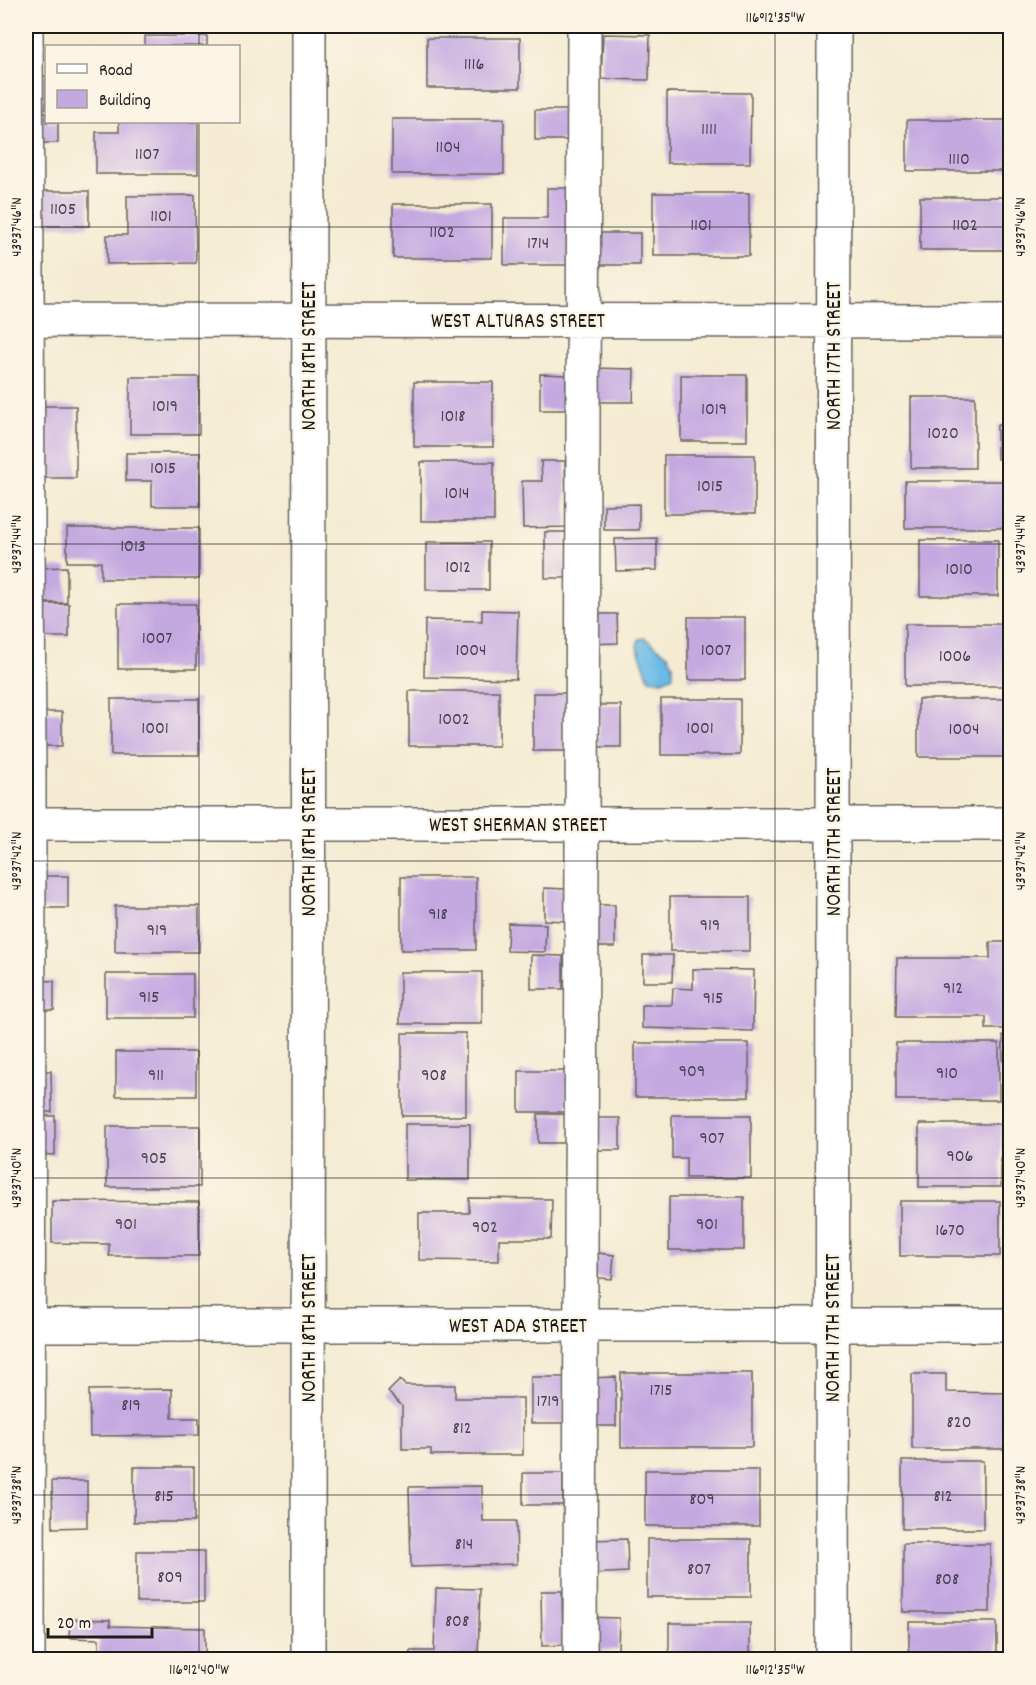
<svg xmlns="http://www.w3.org/2000/svg" width="1036" height="1685" font-family="Dekko,sans-serif">
<style>
.water{fill:#6abae5;stroke:#436b80;stroke-width:1.5}
.building{fill:#c4a9e1}
.lines{fill:none;stroke-linecap:round;stroke-linejoin:round}
.minor-casing{stroke:#68645c;stroke-width:36}
.minor{stroke:#fff;stroke-width:33}
.ticks{fill:none;stroke:#1c1c1c;stroke-width:1.5;stroke-opacity:0.45}
.labels{text-anchor:middle;stroke-width:5;stroke-linejoin:round;paint-order:stroke}
.number-label{font-size:18px;fill:#463f4d}
.street-label{font-size:21px;fill:#1c1c1c;stroke:#fcf5e5}
.neatline{fill:none;stroke:#1c1c1c;stroke-width:2}
.ticks-label{font-size:15px;text-anchor:middle;fill:#1c1c1c}
</style>
<rect width="100%" height="100%" fill="#fcf5e5"/>
<filter id="ink" filterUnits="userSpaceOnUse"><feTurbulence type="fractalNoise" baseFrequency=".0167" numOctaves="2"/><feDisplacementMap in="SourceGraphic" scale="12" xChannelSelector="R" yChannelSelector="G"/><feConvolveMatrix kernelMatrix="1 2 1 2 8 2 1 2 1" color-interpolation-filters="sRGB"/></filter>
<filter id="wash" filterUnits="userSpaceOnUse"><feTurbulence type="fractalNoise" baseFrequency=".008" numOctaves="4" result="noise"/><feDisplacementMap in="SourceGraphic" scale="24" xChannelSelector="R" yChannelSelector="G"/><feGaussianBlur stdDeviation="1.35" result="paint"/><feColorMatrix in="noise" values="0 0 0 0 0 0 0 0 0 0 0 0 0 0 0 0 0 1.4 0 .05"/><feComposite in="paint" operator="in"/></filter>
<g filter="url(#wash)">
<rect width="100%" height="100%" fill="#f4ebd2"/>
<path class="water" d="M 645,638 L 668,655 L 673,664 L 673,676 L 662,681 L 649,679 L 637,646 L 639,639 Z"/>
<g id="blocks">
<path class="building" d="M 603,34 L 650,35 L 649,80 L 601,79 Z
M 145,36 L 207,36 L 207,46 L 145,46 Z
M 427,38 L 520,38 L 520,88 L 427,88 Z
M 37,76 L 46,76 L 46,109 L 36,109 Z
M 667,92 L 751,93 L 750,163 L 667,163 Z
M 535,110 L 569,110 L 569,140 L 535,140 Z
M 35,113 L 46,113 L 46,122 L 58,122 L 58,143 L 35,143 Z
M 392,119 L 504,119 L 504,174 L 392,174 Z
M 907,120 L 1010,120 L 1010,171 L 907,171 Z
M 119,122 L 198,122 L 198,174 L 96,174 L 96,132 L 119,132 Z
M 547,188 L 573,188 L 573,265 L 504,265 L 504,218 L 547,218 Z
M 37,191 L 89,191 L 89,226 L 37,226 Z
M 653,193 L 749,193 L 749,256 L 653,256 Z
M 195,195 L 196,263 L 107,264 L 107,235 L 127,235 L 127,196 Z
M 920,197 L 1010,197 L 1010,250 L 920,250 Z
M 393,204 L 492,204 L 492,258 L 393,258 Z
M 593,233 L 640,233 L 640,265 L 593,265 Z
M 589,368 L 634,369 L 633,402 L 589,402 Z
M 540,374 L 566,375 L 565,410 L 540,410 Z
M 681,375 L 747,375 L 747,441 L 681,441 Z
M 130,377 L 199,377 L 199,434 L 130,434 Z
M 414,382 L 493,382 L 493,447 L 414,447 Z
M 911,397 L 975,397 L 975,468 L 911,468 Z
M 36,406 L 76,406 L 76,478 L 36,478 Z
M 997,425 L 1010,425 L 1010,459 L 997,459 Z
M 126,453 L 200,453 L 200,506 L 152,506 L 152,481 L 126,481 Z
M 664,455 L 755,455 L 755,514 L 664,514 Z
M 541,461 L 565,461 L 567,527 L 523,528 L 522,481 L 542,481 Z
M 421,462 L 494,462 L 494,521 L 421,521 Z
M 905,481 L 1008,481 L 1008,528 L 905,528 Z
M 639,504 L 639,530 L 604,530 L 604,505 Z
M 67,528 L 199,528 L 199,579 L 101,579 L 101,562 L 67,562 Z
M 545,532 L 566,532 L 567,578 L 545,578 Z
M 657,538 L 657,570 L 616,571 L 615,539 Z
M 920,540 L 998,540 L 998,596 L 920,596 Z
M 426,542 L 489,542 L 489,590 L 426,590 Z
M 67,567 L 67,603 L 33,603 L 33,568 Z
M 34,604 L 69,604 L 69,637 L 34,637 Z
M 118,604 L 196,604 L 196,669 L 118,669 Z
M 482,610 L 518,611 L 516,679 L 424,677 L 425,620 L 482,621 Z
M 586,614 L 617,614 L 618,643 L 587,644 Z
M 688,617 L 745,617 L 745,680 L 688,680 Z
M 905,624 L 1006,624 L 1006,686 L 905,686 Z
M 409,691 L 499,691 L 499,746 L 409,746 Z
M 533,693 L 573,693 L 573,751 L 533,751 Z
M 111,699 L 199,699 L 199,755 L 111,755 Z
M 661,699 L 740,699 L 740,755 L 661,755 Z
M 918,699 L 1010,699 L 1010,757 L 918,757 Z
M 599,705 L 621,705 L 621,747 L 599,747 Z
M 39,712 L 62,712 L 62,746 L 39,746 Z
M 34,876 L 68,876 L 68,908 L 34,908 Z
M 401,877 L 476,877 L 476,950 L 401,950 Z
M 544,888 L 566,889 L 566,921 L 544,920 Z
M 670,897 L 750,897 L 750,951 L 670,951 Z
M 588,905 L 615,905 L 615,947 L 588,947 Z
M 115,906 L 199,906 L 199,952 L 115,952 Z
M 508,923 L 546,924 L 545,952 L 507,951 Z
M 990,942 L 1010,942 L 1010,1029 L 986,1029 L 986,1017 L 896,1017 L 897,958 L 990,958 Z
M 531,955 L 563,956 L 563,989 L 531,989 Z
M 643,955 L 673,955 L 672,982 L 643,982 Z
M 693,969 L 754,970 L 753,1031 L 642,1028 L 642,1005 L 672,1005 L 673,988 L 693,989 Z
M 400,972 L 482,972 L 482,1024 L 400,1024 Z
M 106,974 L 193,974 L 193,1018 L 106,1018 Z
M 31,980 L 54,981 L 54,1010 L 30,1010 Z
M 402,1033 L 466,1033 L 466,1116 L 402,1116 Z
M 1003,1035 L 1010,1035 L 1010,1061 L 1003,1061 Z
M 635,1043 L 749,1043 L 749,1097 L 635,1097 Z
M 896,1043 L 999,1043 L 999,1100 L 896,1100 Z
M 116,1052 L 196,1052 L 196,1096 L 116,1096 Z
M 51,1071 L 52,1112 L 31,1112 L 30,1072 Z
M 519,1071 L 567,1071 L 567,1112 L 519,1112 Z
M 538,1114 L 565,1114 L 565,1143 L 538,1143 Z
M 672,1115 L 751,1115 L 751,1178 L 686,1178 L 686,1158 L 672,1158 Z
M 32,1116 L 55,1116 L 55,1155 L 32,1154 Z
M 592,1118 L 620,1118 L 620,1150 L 592,1150 Z
M 405,1124 L 470,1124 L 470,1180 L 405,1180 Z
M 919,1124 L 1001,1124 L 1001,1187 L 919,1187 Z
M 107,1126 L 200,1126 L 200,1187 L 107,1187 Z
M 669,1197 L 744,1197 L 744,1250 L 669,1250 Z
M 469,1198 L 552,1199 L 551,1239 L 499,1239 L 499,1261 L 419,1260 L 419,1213 L 469,1213 Z
M 52,1201 L 199,1202 L 199,1256 L 109,1256 L 109,1244 L 52,1243 Z
M 900,1201 L 1000,1201 L 1000,1256 L 900,1256 Z
M 589,1252 L 614,1255 L 612,1279 L 587,1277 Z
M 621,1373 L 752,1373 L 752,1447 L 621,1447 Z
M 912,1374 L 946,1374 L 946,1392 L 1006,1393 L 1005,1449 L 912,1449 Z
M 531,1377 L 565,1377 L 564,1423 L 531,1423 Z
M 616,1377 L 616,1426 L 584,1426 L 584,1378 Z
M 400,1380 L 405,1385 L 455,1385 L 455,1398 L 523,1398 L 523,1455 L 431,1455 L 431,1449 L 402,1449 L 402,1406 L 388,1392 Z
M 172,1389 L 172,1418 L 199,1418 L 199,1435 L 90,1436 L 89,1390 Z
M 902,1461 L 983,1461 L 983,1529 L 902,1529 Z
M 134,1467 L 194,1467 L 194,1522 L 134,1522 Z
M 645,1470 L 759,1470 L 759,1526 L 645,1526 Z
M 523,1473 L 563,1473 L 563,1505 L 523,1505 Z
M 52,1481 L 87,1481 L 87,1527 L 53,1528 Z
M 482,1486 L 483,1521 L 516,1521 L 517,1564 L 411,1567 L 409,1487 Z
M 627,1539 L 628,1572 L 589,1574 L 588,1540 Z
M 647,1539 L 751,1539 L 751,1597 L 647,1597 Z
M 903,1544 L 990,1544 L 990,1612 L 903,1612 Z
M 137,1551 L 204,1551 L 204,1602 L 137,1602 Z
M 436,1588 L 480,1589 L 478,1660 L 410,1660 L 410,1651 L 434,1651 Z
M 541,1591 L 562,1591 L 563,1645 L 542,1646 Z
M 583,1617 L 619,1618 L 618,1650 L 582,1649 Z
M 70,1619 L 110,1620 L 110,1626 L 205,1628 L 205,1660 L 99,1660 L 99,1639 L 69,1638 Z
M 909,1622 L 997,1622 L 997,1660 L 909,1660 Z
M 669,1623 L 750,1623 L 750,1660 L 669,1660 Z"/>
</g>
</g>
<g filter="url(#ink)">
<use href="#blocks" fill-opacity="0" stroke="#68645c" stroke-width="1.5"/>
<g class="lines">
<g class="minor-casing">
<path id="minor" d="M 26,26 L 29,784 L 28,1660
M 26,320 L 1010,321
M 26,824 L 1010,824
M 26,1325 L 1010,1325
M 308,1660 L 309,26
M 580,1660 L 584,26
M 832,1660 L 834,26"/>
</g>
<use href="#minor" class="minor"/>
</g>
</g>
<path class="ticks" d="M 199,26 L 199,46M 775,26 L 775,1660M 199,122 L 199,1660M 26,227 L 1010,227M 26,544 L 1010,544M 26,861 L 1010,861M 26,1178 L 1010,1178M 26,1495 L 1010,1495"/>
<g class="labels">
<g class="number-label">
<text x="474" y="69">1116</text>
<text x="709" y="134">1111</text>
<text x="448" y="152">1104</text>
<text x="147" y="159">1107</text>
<text x="959" y="164">1110</text>
<text x="63" y="214">1105</text>
<text x="161" y="221">1101</text>
<text x="701" y="230">1101</text>
<text x="965" y="230">1102</text>
<text x="442" y="237">1102</text>
<text x="538" y="248">1714</text>
<text x="165" y="411">1019</text>
<text x="714" y="414">1019</text>
<text x="453" y="421">1018</text>
<text x="943" y="438">1020</text>
<text x="163" y="473">1015</text>
<text x="710" y="491">1015</text>
<text x="457" y="498">1014</text>
<text x="133" y="551">1013</text>
<text x="458" y="572">1012</text>
<text x="959" y="574">1010</text>
<text x="157" y="643">1007</text>
<text x="471" y="655">1004</text>
<text x="716" y="655">1007</text>
<text x="955" y="661">1006</text>
<text x="454" y="724">1002</text>
<text x="155" y="733">1001</text>
<text x="700" y="733">1001</text>
<text x="964" y="734">1004</text>
<text x="438" y="919">918</text>
<text x="710" y="930">919</text>
<text x="157" y="935">919</text>
<text x="953" y="993">912</text>
<text x="149" y="1002">915</text>
<text x="713" y="1003">915</text>
<text x="692" y="1076">909</text>
<text x="947" y="1078">910</text>
<text x="156" y="1080">911</text>
<text x="434" y="1080">908</text>
<text x="712" y="1143">907</text>
<text x="960" y="1161">906</text>
<text x="154" y="1163">905</text>
<text x="126" y="1229">901</text>
<text x="707" y="1229">901</text>
<text x="485" y="1232">902</text>
<text x="950" y="1235">1670</text>
<text x="661" y="1395">1715</text>
<text x="548" y="1406">1719</text>
<text x="131" y="1410">819</text>
<text x="959" y="1427">820</text>
<text x="462" y="1433">812</text>
<text x="164" y="1501">815</text>
<text x="943" y="1501">812</text>
<text x="702" y="1504">809</text>
<text x="464" y="1549">814</text>
<text x="699" y="1574">807</text>
<text x="170" y="1582">809</text>
<text x="947" y="1584">808</text>
<text x="457" y="1626">808</text>
</g>
<g class="street-label">
<text x="518" y="327">WEST ALTURAS STREET</text>
<text transform="translate(308 356) rotate(-90)" y="7">NORTH 18TH STREET</text>
<text transform="translate(833 356) rotate(-90)" y="7">NORTH 17TH STREET</text>
<text x="518" y="831">WEST SHERMAN STREET</text>
<text transform="translate(308 842) rotate(-90)" y="7">NORTH 18TH STREET</text>
<text transform="translate(833 842) rotate(-90)" y="7">NORTH 17TH STREET</text>
<text x="518" y="1332">WEST ADA STREET</text>
<text transform="translate(308 1328) rotate(-90)" y="7">NORTH 18TH STREET</text>
<text transform="translate(832 1328) rotate(-90)" y="7">NORTH 17TH STREET</text>
</g>
</g>
<rect width="1036" height="1685" fill="none" stroke="#fcf5e5" stroke-width="66"/>
<rect x="45" y="45" width="195" height="78" fill="#fcf5e5" stroke="#a29e95" stroke-width="1.5"/>
<rect x="57" y="64" width="30" height="9" fill="#ffffff" stroke="#a29e95" stroke-width="1.5"/>
<text x="99" y="75" font-size="18" fill="#1c1c1c">Road</text>
<rect x="57" y="90" width="30" height="18" fill="#c4a9e1" stroke="#a29e95" stroke-width="1.5"/>
<text x="99" y="105" font-size="18" fill="#1c1c1c">Building</text>
<path d="M48 1628v9h104v-9" fill="none" stroke="#1c1c1c" stroke-width="3"/>
<text x="57" y="1628" font-size="18" fill="#1c1c1c" stroke="#fcf5e5" stroke-width="4.5" paint-order="stroke">20 m</text>
<rect x="33" y="33" width="970" height="1619" class="neatline"/>
<g class="ticks-label">
<text x="775" y="22">116°12'35"W</text>
<text transform="translate(16 227) rotate(-90)" y="5">43°37'46"N</text>
<text transform="translate(1020 227) rotate(-90)" y="5">43°37'46"N</text>
<text transform="translate(16 544) rotate(-90)" y="5">43°37'44"N</text>
<text transform="translate(1020 544) rotate(-90)" y="5">43°37'44"N</text>
<text transform="translate(16 861) rotate(-90)" y="5">43°37'42"N</text>
<text transform="translate(1020 861) rotate(-90)" y="5">43°37'42"N</text>
<text transform="translate(16 1178) rotate(-90)" y="5">43°37'40"N</text>
<text transform="translate(1020 1178) rotate(-90)" y="5">43°37'40"N</text>
<text transform="translate(16 1495) rotate(-90)" y="5">43°37'38"N</text>
<text transform="translate(1020 1495) rotate(-90)" y="5">43°37'38"N</text>
<text x="199" y="1674">116°12'40"W</text>
<text x="775" y="1674">116°12'35"W</text>
</g>
</svg>
